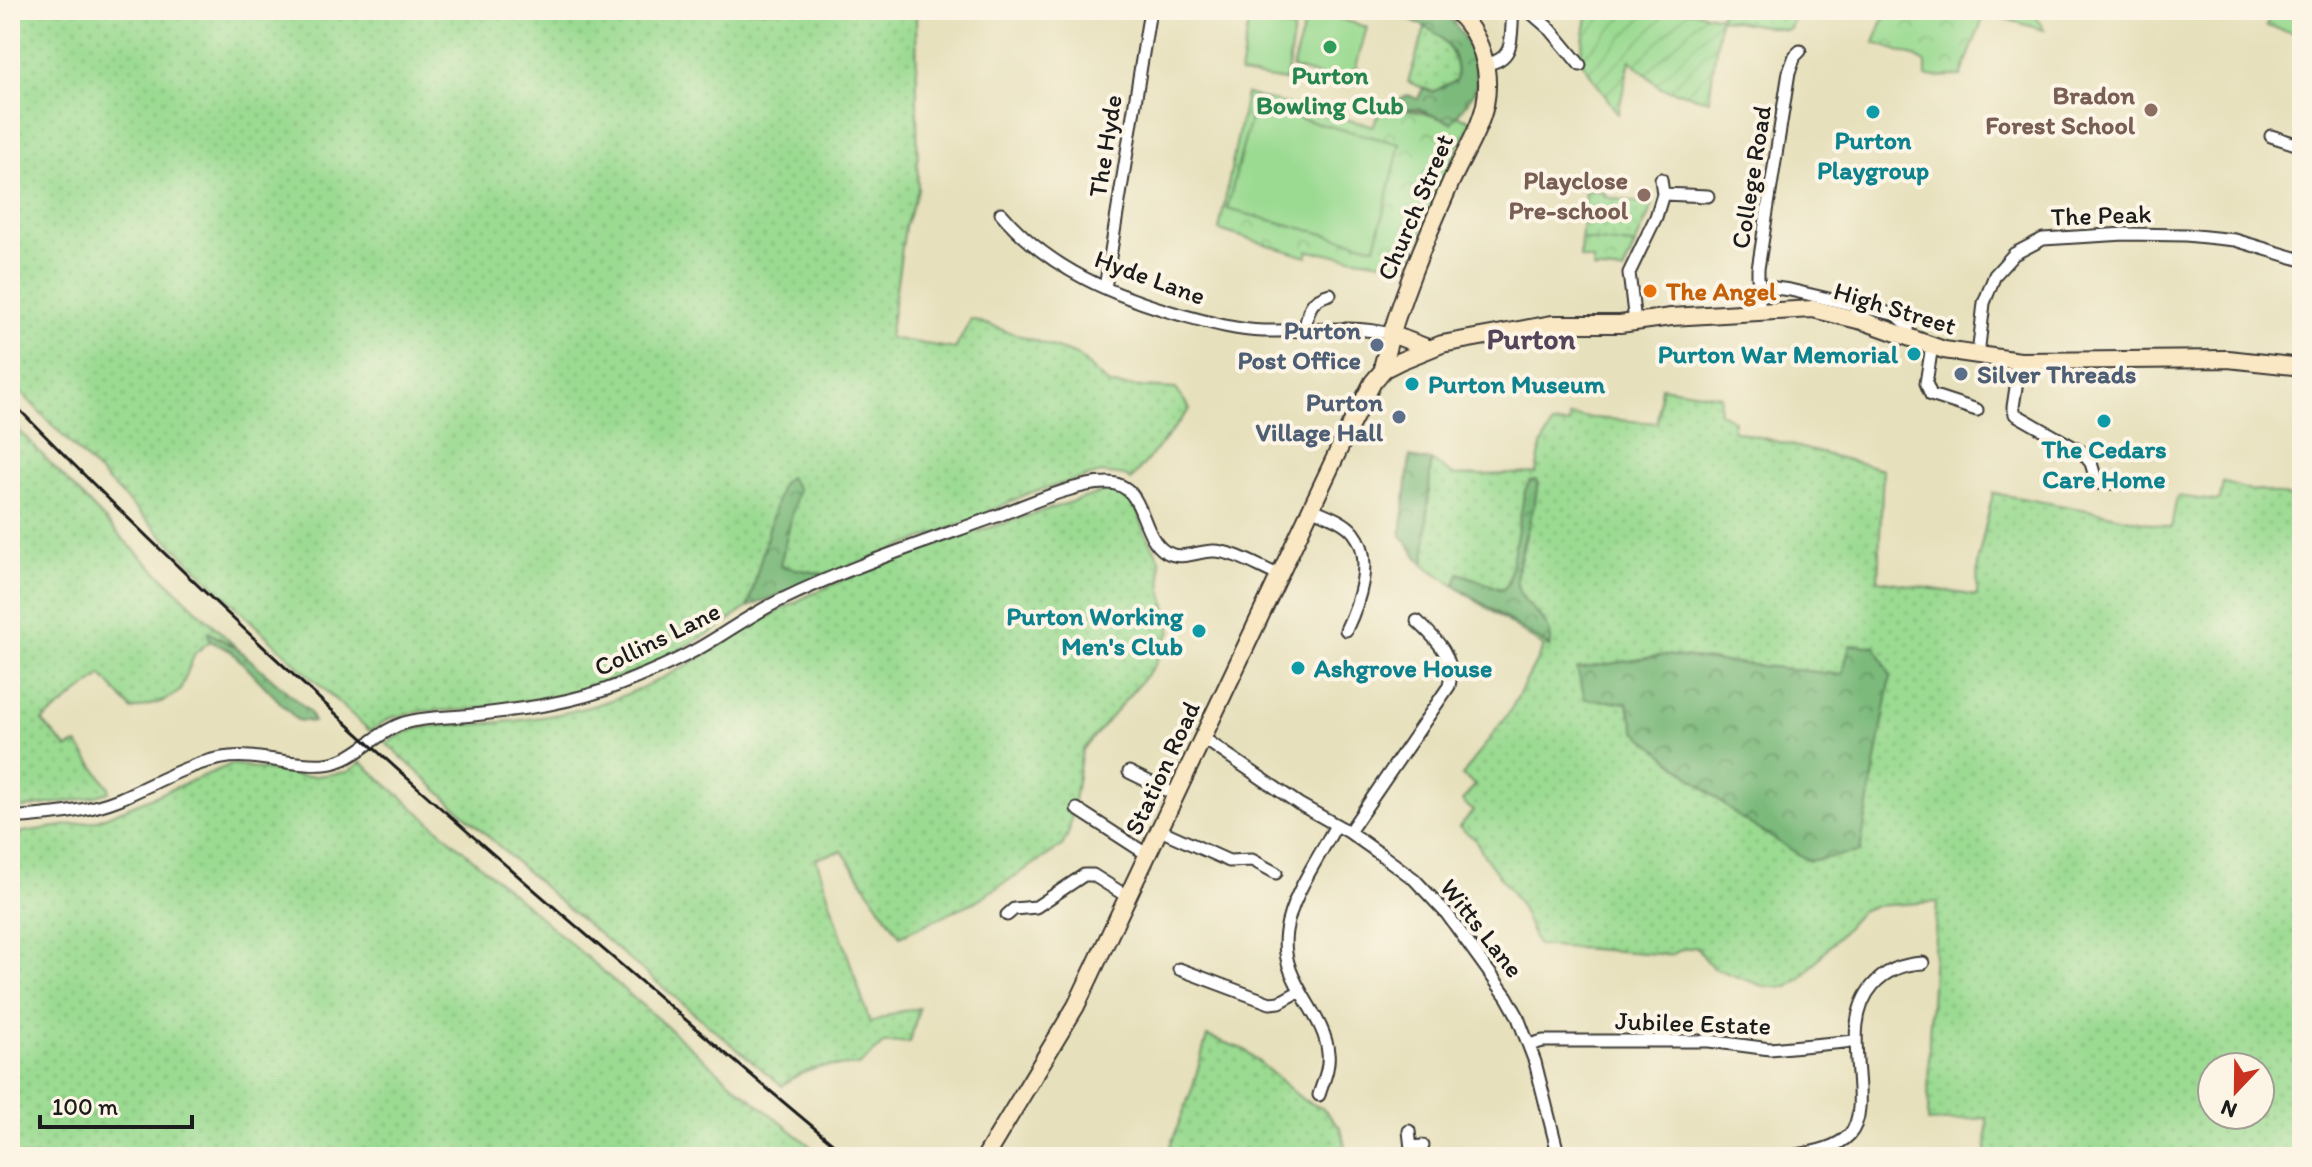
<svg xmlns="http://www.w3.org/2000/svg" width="2312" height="1167" font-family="Itim,sans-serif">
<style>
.grass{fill:url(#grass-dots);stroke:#5b7b56;stroke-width:2;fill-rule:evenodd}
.forest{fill:url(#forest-crowns);stroke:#4c6b4c;stroke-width:2}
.park{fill:url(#park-crowns);stroke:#5b7b56;stroke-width:2}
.garden{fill:url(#garden-furrows);stroke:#5b7b56;stroke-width:2}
.pitch{fill:#9ada91;stroke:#5b7b56;stroke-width:2}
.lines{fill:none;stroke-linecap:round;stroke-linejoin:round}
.street-casing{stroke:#3a3934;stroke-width:15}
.secondary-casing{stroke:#3a3934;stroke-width:20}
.street{stroke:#fff;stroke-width:11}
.secondary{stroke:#fae7c3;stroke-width:16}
.rail{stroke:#1c1c1c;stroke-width:3}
.leisure-dot{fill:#2e9e5b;stroke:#fcf5e5;stroke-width:3}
.education-dot{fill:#8d6e63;stroke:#fcf5e5;stroke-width:3}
.culture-dot{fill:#0f9aa8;stroke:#fcf5e5;stroke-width:3}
.food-dot{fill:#e8710a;stroke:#fcf5e5;stroke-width:3}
.service-dot{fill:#5c6f8a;stroke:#fcf5e5;stroke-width:3}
.labels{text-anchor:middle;stroke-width:8;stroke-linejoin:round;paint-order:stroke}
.leisure-label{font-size:26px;font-weight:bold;fill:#27864d;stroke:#fcf5e5}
.education-label{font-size:26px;font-weight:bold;fill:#785e54;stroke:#fcf5e5;text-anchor:end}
.culture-label{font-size:26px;font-weight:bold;fill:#0d838f;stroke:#fcf5e5}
.street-label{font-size:26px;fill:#1c1c1c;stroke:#fcf5e5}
.food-label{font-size:26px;font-weight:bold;fill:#c56008;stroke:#fcf5e5;text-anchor:start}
.service-label{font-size:26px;font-weight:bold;fill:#4e5e75;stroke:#fcf5e5;text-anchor:end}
.quarter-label{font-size:30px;font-weight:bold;fill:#56455a;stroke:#fcf5e5}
</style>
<defs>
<pattern id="grass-dots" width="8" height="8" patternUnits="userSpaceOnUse" patternTransform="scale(2)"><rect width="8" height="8" fill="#9ada91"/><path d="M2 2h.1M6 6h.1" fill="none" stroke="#84ba7c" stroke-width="1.8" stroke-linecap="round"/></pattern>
<pattern id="forest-crowns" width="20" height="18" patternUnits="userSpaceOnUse" patternTransform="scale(2)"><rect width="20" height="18" fill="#7bba7b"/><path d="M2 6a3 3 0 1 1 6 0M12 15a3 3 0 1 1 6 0" fill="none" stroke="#649664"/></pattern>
<pattern id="park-crowns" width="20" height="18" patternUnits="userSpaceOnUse" patternTransform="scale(2)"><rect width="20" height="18" fill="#9ada91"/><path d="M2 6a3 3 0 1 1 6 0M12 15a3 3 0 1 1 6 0" fill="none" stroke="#84ba7c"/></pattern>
<pattern id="garden-furrows" width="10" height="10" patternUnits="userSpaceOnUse" patternTransform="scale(2)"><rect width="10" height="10" fill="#9ada91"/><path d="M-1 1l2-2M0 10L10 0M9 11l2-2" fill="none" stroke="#84ba7c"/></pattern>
</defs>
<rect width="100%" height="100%" fill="#fcf5e5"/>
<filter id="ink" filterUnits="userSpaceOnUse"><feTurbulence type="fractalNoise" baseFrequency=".0125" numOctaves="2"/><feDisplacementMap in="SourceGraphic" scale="16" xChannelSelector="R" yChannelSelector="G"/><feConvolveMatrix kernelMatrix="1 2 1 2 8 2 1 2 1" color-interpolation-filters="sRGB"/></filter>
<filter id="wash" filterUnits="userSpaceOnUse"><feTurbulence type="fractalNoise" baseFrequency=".006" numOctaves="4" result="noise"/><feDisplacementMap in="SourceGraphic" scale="32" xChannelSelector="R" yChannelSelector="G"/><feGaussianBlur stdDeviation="1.8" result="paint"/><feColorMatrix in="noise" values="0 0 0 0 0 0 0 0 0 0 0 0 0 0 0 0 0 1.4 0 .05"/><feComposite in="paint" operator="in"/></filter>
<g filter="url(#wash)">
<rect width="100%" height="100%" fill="#e6e0bc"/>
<path class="grass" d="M 10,10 L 916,10 L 918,190 L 905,227 L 889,338 L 955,349 L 971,319 L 1077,355 L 1109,385 L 1176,389 L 1190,409 L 1131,480 L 1125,476 L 1101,473 L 1029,493 L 969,521 L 829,575 L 781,566 L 770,531 L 748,607 L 714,631 L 646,668 L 575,693 L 469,710 L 422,711 L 390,718 L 370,731 C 245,619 126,502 10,381 Z
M 1722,10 L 1796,10 L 1790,29 L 1786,30 L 1723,19 L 1720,17 Z
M 1426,25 C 1445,39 1459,55 1456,80 L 1433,92 L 1408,82 Z
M 1585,190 L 1605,193 L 1605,197 L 1653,205 L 1623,272 L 1593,269 L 1593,260 L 1580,258 Z
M 1661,387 L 1721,396 L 1719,412 L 1734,421 L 1732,430 L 1883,469 L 1878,580 L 1977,596 L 1978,559 L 1993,493 L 2098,512 L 2171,528 L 2177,496 L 2216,501 L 2220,499 L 2223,482 L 2250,491 L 2260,490 L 2302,500 L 2302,1157 L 2248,1157 L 2247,1155 L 2238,1157 L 1986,1157 L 1987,1118 L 1928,1122 L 1929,1035 L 1937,902 L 1873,906 L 1861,911 L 1801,978 L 1788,987 L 1766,987 L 1713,968 L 1696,947 L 1683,949 L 1671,955 L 1537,945 L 1519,903 L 1485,857 L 1475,839 L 1459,827 L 1473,811 L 1462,801 L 1475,785 L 1462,776 L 1510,711 L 1544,647 L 1424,565 L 1431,460 L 1455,476 L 1536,473 L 1541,446 L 1552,425 L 1569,424 L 1569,416 L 1657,423 ZM 1538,484 L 1516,579 L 1520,596 L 1544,620 L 1550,647 L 1455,585 L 1460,573 L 1503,590 L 1508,584 ZM 1665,655 L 1843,675 L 1636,732 L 1627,703 ZM 2212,1067 L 2260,1067 L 2260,1115 L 2212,1115 Z
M 10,421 L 125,541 L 237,648 L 208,633 L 210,641 L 195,653 L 180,691 L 164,701 L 132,710 L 102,675 L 42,721 L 67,748 L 77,744 L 109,787 L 109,792 L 90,798 L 10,810 Z
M 1106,491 L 1125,494 L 1136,507 L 1147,536 L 1160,559 L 1162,588 L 1171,631 L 1155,665 L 1082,751 L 1069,832 L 1062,846 L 976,901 L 900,936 L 842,851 L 816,858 L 870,1023 L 897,1012 L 919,1008 L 910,1042 L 884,1043 L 859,1066 C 829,1065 806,1065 782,1086 L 560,902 L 386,743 C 395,739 404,732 413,730 C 435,723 469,726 492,723 C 531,720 573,713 611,700 C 685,675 744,625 814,593 C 908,549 1008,523 1106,491 Z
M 361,762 L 733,1084 L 824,1157 L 10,1157 L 10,834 L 95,821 L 232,764 L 300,776 L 316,776 L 348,772 Z
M 1207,1036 L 1245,1050 L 1303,1100 L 1322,1108 L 1341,1128 L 1347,1157 L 1166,1157 L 1192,1089 Z"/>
<path class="forest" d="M 1385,10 C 1400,10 1420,6 1435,10 C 1459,16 1481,64 1476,87 C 1472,100 1458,111 1452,123 L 1418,109 L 1380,111 L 1408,95 L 1418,99 L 1423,88 L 1433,92 L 1456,80 C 1462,36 1418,22 1385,10 Z
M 1410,456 L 1419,460 L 1431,460 L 1424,565 L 1401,535 Z
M 789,477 L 798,489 L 780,566 L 829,575 L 748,607 L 781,484 Z
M 1537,480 C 1539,509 1513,557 1517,584 C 1521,609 1558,620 1550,647 L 1455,585 L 1459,573 L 1502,590 L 1508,584 L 1525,490 L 1530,481 Z
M 208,632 L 237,648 L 309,711 L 314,722 L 297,720 L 231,651 L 210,641 Z
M 1850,645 L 1875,646 L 1891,676 L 1860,852 L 1809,861 L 1739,817 L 1636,732 L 1627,703 L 1585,699 L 1577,669 L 1665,655 L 1842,675 Z"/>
<path class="park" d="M 1887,10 L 2032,10 L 2044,30 L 1985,13 L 1961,76 L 1926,77 L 1926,63 L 1913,56 L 1874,43 Z
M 2272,10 L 2302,10 L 2302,35 L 2266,26 Z
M 1246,94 L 1373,126 L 1380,111 C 1410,108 1424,112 1452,123 L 1456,115 L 1472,121 L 1442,181 L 1409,266 L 1308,251 L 1307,257 L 1219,230 Z
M 1581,239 L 1632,245 L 1634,247 L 1623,272 L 1593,269 L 1593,260 L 1580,258 Z"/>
<path class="garden" d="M 1588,10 L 1687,10 L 1720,17 L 1709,100 L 1661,88 L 1630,60 L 1618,114 L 1580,59 Z"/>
<path class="pitch" d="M 1258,10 L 1285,10 L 1282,27 L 1294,29 L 1286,81 L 1240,74 L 1249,21 L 1256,22 Z
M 1309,10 L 1367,27 L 1351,85 L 1292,68 Z
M 1253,107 L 1400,144 L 1375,247 L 1227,209 Z"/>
</g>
<g filter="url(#ink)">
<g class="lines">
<g class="street-casing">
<path id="street" d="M 1528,10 L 1551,30 L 1580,65
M 1485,64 C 1517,60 1510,35 1513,10
M 2271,136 L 2302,146
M 1661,179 L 1663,194 L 1708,196
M 1001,213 C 1048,269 1116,297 1185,316 C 1211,323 1236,330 1263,331 C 1307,332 1347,324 1391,334
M 1105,288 L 1150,10
M 1762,292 L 1775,288 L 1790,290 L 1897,315 L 1908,325 L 1905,337
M 1759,311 L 1759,297 L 1762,292 L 1758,278 L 1758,269 L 1789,72 L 1795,56 L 1800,51
M 1635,322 L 1629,273 L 1656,217 L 1663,194
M 1305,329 C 1308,310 1310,299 1330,294
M 1932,346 L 1926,383 L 1931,395 L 1977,410
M 1978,355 L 1984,303 L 1995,275 L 2014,254 L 2043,239 L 2125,234 L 2186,235 L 2235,240 L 2302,260
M 2020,361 L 2013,407 L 2015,414 L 2082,452 L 2091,463 L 2097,483 L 2148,483
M 1310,508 C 1324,514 1345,521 1354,533 C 1375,559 1358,605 1346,630
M 1203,738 L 1299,804 L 1349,832 L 1383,856 L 1414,879 L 1447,914 L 1507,997 L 1517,1015 L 1535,1062 L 1559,1157
M 1129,772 L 1176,795
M 1077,809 L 1148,855
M 10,818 C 47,815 84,813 119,799 C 152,785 187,764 222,758 C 256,752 291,767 325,764 C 357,761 375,732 404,723 C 426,716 450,718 473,715 C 524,709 573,703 621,684 C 649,673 677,661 703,646 C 729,631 753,613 781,600 C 849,567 922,543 994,517 C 1024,506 1074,483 1106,483 C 1147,482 1138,535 1166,552 C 1182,561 1197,551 1213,551 C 1234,551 1259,567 1278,575
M 1160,830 L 1229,861 L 1252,860 L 1276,873
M 1349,832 L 1449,686 C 1456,657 1436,639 1417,621
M 1007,915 L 1014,909 L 1036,907 L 1084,875 L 1093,875 L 1128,897
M 1179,969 L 1270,1003 L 1280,1002 L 1300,991
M 1529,1045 L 1543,1041 L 1709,1041 L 1770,1049 L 1855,1041
M 1319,1095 C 1323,1082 1330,1067 1328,1053 C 1325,1012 1278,981 1286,931 C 1291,896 1320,856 1336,825
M 1409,1131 L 1412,1157
M 1411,1147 L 1423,1146
M 1785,1157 C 1805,1153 1834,1151 1849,1135 C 1877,1105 1835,1028 1873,985 C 1886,970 1903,964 1923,963"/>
</g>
<g class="secondary-casing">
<path id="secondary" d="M 1391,334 L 1428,348
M 1384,369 L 1383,364 C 1399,301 1424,243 1450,184 C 1461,159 1479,132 1485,105 C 1492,70 1481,33 1454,10
M 985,1157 L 1076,1006 L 1349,428 L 1373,382 L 1384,369 L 1400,361 L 1442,344 L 1552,324 L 1620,324 L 1671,317 L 1813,309 L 1866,322 L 1944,350 L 2020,361 L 2228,359 L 2302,367"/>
</g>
<use href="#street" class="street"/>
<use href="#secondary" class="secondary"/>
<path class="rail" d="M 10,400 C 273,670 559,915 849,1157"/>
</g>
</g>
<circle class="leisure-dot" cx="1330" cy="47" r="8"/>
<g class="education-dot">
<circle cx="2151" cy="110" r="8"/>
<circle cx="1644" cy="195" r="8"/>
</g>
<g class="culture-dot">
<circle cx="1873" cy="112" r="8"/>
<circle cx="1914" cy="354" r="8"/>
<circle cx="1412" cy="384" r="8"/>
<circle cx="2104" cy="421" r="8"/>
<circle cx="1199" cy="631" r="8"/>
<circle cx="1298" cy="668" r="8"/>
</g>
<circle class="food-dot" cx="1650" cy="291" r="8"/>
<g class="service-dot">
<circle cx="1377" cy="345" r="8"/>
<circle cx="1961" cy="374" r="8"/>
<circle cx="1399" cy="417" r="8"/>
</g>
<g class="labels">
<g class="leisure-label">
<text x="1330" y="84">Purton<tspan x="1330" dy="30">Bowling Club</tspan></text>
</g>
<g class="education-label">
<text x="2135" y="104">Bradon<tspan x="2135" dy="30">Forest School</tspan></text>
<text x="1628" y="189">Playclose<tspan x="1628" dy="30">Pre-school</tspan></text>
</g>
<g class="culture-label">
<text x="1873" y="149">Purton<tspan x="1873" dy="30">Playgroup</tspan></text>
<text x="1898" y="363" text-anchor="end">Purton War Memorial</text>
<text x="1428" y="393" text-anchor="start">Purton Museum</text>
<text x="2104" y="458">The Cedars<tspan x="2104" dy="30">Care Home</tspan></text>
<text x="1183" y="625" text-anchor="end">Purton Working<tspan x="1183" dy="30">Men's Club</tspan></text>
<text x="1314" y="677" text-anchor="start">Ashgrove House</text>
</g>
<g class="street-label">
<text transform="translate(1105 146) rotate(-81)" y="9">The Hyde</text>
<text transform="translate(1751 177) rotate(-81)" y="9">College Road</text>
<text transform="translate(1415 207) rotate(-67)" y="9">Church Street</text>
<text transform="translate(2101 215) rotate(-2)" y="9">The Peak</text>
<text transform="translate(1150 277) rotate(20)" y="9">Hyde Lane</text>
<text transform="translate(1895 308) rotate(17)" y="9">High Street</text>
<text transform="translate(657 639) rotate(-26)" y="9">Collins Lane</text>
<text transform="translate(1162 768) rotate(-65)" y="9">Station Road</text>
<text transform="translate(1482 928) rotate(52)" y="9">Witts Lane</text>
<text transform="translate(1693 1023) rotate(2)" y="9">Jubilee Estate</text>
</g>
<g class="food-label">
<text x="1666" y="300">The Angel</text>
</g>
<g class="service-label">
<text x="1361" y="339">Purton<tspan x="1361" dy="30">Post Office</tspan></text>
<text x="1977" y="383" text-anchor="start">Silver Threads</text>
<text x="1383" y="411">Purton<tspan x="1383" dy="30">Village Hall</tspan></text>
</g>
<g class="quarter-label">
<text x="1531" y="349">Purton</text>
</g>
</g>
<rect width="2312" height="1167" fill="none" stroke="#fcf5e5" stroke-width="40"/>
<g transform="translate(2236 1091) rotate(202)"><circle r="38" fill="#fcf5e5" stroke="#a29e95" stroke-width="2"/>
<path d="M0-6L14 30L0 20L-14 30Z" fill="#c8321e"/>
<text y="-12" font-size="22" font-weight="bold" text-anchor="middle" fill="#1c1c1c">N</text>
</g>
<path d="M40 1115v12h152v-12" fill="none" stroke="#1c1c1c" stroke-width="4"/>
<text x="52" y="1115" font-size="24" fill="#1c1c1c" stroke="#fcf5e5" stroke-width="6" paint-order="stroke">100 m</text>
</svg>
